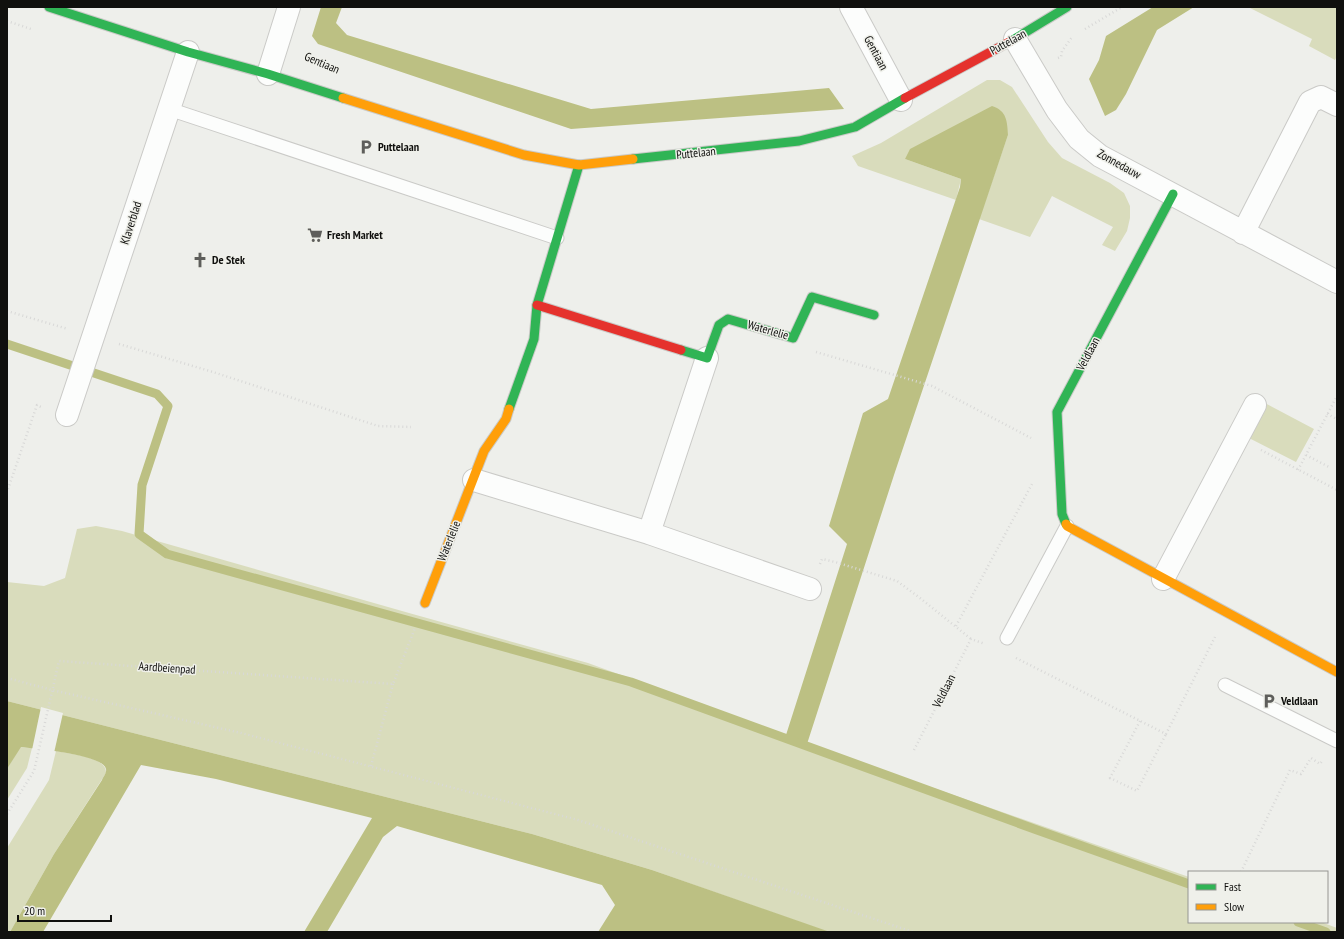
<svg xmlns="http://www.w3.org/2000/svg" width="1344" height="939" font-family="'PT Sans Narrow',sans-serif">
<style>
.green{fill:#d9dcbc}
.water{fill:#bcc083}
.pier{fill:#eeefeb}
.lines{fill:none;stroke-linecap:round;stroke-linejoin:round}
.stream{stroke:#bcc083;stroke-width:9}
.lane-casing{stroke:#cacac7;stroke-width:15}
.street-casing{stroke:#cacac7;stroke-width:24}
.fast-casing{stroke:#cacac7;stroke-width:11}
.slow-casing{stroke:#cacac7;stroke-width:11}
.jam-casing{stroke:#cacac7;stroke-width:11}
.path{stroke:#d8d8d7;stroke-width:2.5;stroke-dasharray:1 3;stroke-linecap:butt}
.lane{stroke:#fcfdfc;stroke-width:13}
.street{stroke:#fcfdfc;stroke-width:22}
.fast{stroke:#30b455;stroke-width:9}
.slow{stroke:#ff9f0a;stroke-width:9}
.jam{stroke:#e5322d;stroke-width:9}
.labels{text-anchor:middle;stroke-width:3;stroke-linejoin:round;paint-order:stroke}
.street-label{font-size:12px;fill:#10100e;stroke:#eff0ea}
.poi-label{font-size:12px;font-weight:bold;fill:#10100e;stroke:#eff0ea;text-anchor:start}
</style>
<rect width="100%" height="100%" fill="#eeefeb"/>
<path class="green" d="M 1248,7 L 1337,7 L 1337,56 L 1335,60 L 1309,46 L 1312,39 Z
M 987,80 L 1000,80 L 1012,87 L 1048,142 L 1062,158 L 1110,183 L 1124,193 L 1130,206 L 1130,218 L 1127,231 L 1115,251 L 1102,245 L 1113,227 L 1052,196 L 1030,237 L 979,219 L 1008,135 L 905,159 L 961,179 L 956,200 L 858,166 L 852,156 L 881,143 Z
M 1263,402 L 1314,429 L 1296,462 L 1245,436 Z
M 96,526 L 122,531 L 409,613 L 588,663 L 786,735 L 807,744 L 1189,877 L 1189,922 L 1321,922 L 1337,928 L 1337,932 L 828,932 L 652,870 L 532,834 L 7,701 L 7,582 L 44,586 L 65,578 L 77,529 Z
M 20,747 L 32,748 L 27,768 L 7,800 L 7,769 Z
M 56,751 C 68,754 107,756 106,773 L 54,854 L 10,932 L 7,932 L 7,848 L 49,780 Z"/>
<path class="water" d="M 321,7 L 342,7 L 336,23 L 347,35 L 591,109 L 829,88 L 844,109 L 571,129 L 318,44 L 312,36 Z
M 1153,7 L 1194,7 L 1157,30 L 1126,94 L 1116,110 L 1105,116 L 1089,79 L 1099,60 L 1106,36 Z
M 992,106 C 1007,111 1007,121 1008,135 L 894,475 L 807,744 L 786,735 L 847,544 L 829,526 L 863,413 L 888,399 L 960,187 L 961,179 L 905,159 L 910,149 Z
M 7,701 L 532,834 L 652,870 L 830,932 L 598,932 L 615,905 L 602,885 L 397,826 L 383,837 L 327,932 L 304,932 L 372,818 L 216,779 L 141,765 L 43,932 L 10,932 L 54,854 L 102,780 C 103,777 107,773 106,769 C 103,754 35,749 21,747 L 7,769 Z"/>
<path class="pier" d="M 41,707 L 63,713 L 54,753 L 32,750 Z"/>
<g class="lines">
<path class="stream" d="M 7,344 L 157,394 L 168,406 L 142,485 L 139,534 L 167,554 L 631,682 L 1037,830 L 1189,884
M 1298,922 L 1326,932"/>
<g class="lane-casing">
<path id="lane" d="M 169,109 L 557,238
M 1007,638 L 1067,526
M 1225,685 L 1337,741"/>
</g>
<g class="street-casing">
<path id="street" d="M 851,7 L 901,100
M 1015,39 L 1057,110 L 1079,139 L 1100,156 L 1337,282
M 268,74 L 289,7
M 1243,233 L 1310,102 L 1321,97 L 1337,105
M 67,415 L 188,52
M 474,480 L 649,533 L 810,589
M 649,533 L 707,358
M 1163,579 L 1255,405"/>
</g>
<g class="fast-casing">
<path id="fast" d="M 49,7 L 188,52 L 268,74 L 343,98
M 1011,41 L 1067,7
M 633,159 L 799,141 L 855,127 L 905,98
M 681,350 L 707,358 L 719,325 L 728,319 L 793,338 L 812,297 L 874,315
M 509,409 L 534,339 L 537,305 L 579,165
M 1066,524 L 1062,514 L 1057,412 L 1173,194"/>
</g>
<g class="slow-casing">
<path id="slow" d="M 343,98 L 524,155 L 579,165 L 633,159
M 1066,524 L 1067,526 L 1337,672
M 425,603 L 484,451 L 506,419 L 509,409"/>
</g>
<g class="jam-casing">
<path id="jam" d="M 905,98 L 1011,41
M 537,305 L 681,350"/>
</g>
<path class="path" d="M 7,21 L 31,29
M 1085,29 L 1122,7
M 1058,58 L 1061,57 L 1062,51 L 1072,37
M 7,311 L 68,329
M 119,344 L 213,372 L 378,426 L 411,427
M 816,352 L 932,386 L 1031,438
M 1327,414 L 1337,419
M 1261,450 L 1337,490
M 1306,455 L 1329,467
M 1298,470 L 1337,396
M 8,489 L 37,405 L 41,407
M 820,564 L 822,559 L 835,562 L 897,581 L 920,598 L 971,639
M 956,626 L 1032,484
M 1016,658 L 1166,734 L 1215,637
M 7,678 L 52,690 L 241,733 L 578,820 L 913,932
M 1140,721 L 1110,778 L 1137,791 L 1166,734
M 914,750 L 971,639 L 985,644
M 371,766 L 393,684
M 7,814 L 34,771 L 59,661 L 393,684 L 415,628
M 1241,872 L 1290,770 L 1301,774 L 1311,758 L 1320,764 L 1323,760"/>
<use href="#lane" class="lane"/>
<use href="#street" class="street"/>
<use href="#fast" class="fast"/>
<use href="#slow" class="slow"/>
<use href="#jam" class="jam"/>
</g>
<defs>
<g id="parking-bare" transform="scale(1.2)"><path d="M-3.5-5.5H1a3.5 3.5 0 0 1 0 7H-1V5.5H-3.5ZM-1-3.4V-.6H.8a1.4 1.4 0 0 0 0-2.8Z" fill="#5e5e5b" stroke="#eff0ea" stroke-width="2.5" paint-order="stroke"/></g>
<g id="supermarket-bare" transform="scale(1.2)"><path d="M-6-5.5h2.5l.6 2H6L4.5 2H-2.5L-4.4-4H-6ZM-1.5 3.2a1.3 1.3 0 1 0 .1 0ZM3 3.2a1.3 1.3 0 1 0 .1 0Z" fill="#5e5e5b" stroke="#eff0ea" stroke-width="2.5" paint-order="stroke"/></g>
<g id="church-bare" transform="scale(1.2)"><path d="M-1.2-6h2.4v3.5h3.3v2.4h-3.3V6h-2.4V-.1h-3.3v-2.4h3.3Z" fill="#5e5e5b" stroke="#eff0ea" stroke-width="2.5" paint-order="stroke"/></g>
</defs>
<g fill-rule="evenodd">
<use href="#parking-bare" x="366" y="147"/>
<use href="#supermarket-bare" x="315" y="235"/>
<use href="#church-bare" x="200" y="260"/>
<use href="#parking-bare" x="1269" y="701"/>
</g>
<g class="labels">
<g class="street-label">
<text transform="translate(1008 42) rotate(-29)" y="4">Puttelaan</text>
<text transform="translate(876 53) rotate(62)" y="4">Gentiaan</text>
<text transform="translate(322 63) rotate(23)" y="4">Gentiaan</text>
<text transform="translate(696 153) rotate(-6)" y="4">Puttelaan</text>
<text transform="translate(1119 164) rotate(29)" y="4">Zonnedauw</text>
<text transform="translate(131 223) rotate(-72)" y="4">Klaverblad</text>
<text transform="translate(768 330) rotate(16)" y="4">Waterlelie</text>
<text transform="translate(1088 354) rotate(-62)" y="4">Veldlaan</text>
<text transform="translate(449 541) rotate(-68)" y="4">Waterlelie</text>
<text transform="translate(167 668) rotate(4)" y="4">Aardbeienpad</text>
<text transform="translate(944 691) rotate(-63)" y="4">Veldlaan</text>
</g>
<g class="poi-label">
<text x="378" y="151">Puttelaan</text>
<text x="327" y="239">Fresh Market</text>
<text x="212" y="264">De Stek</text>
<text x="1281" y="705">Veldlaan</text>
</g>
</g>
<rect width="1344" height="939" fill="none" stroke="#10100e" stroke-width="16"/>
<rect x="1188" y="871" width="140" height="52" fill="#eff0ea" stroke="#969692"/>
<rect x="1196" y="884" width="20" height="6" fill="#30b455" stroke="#969692"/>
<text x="1224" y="891" font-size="12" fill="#10100e">Fast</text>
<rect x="1196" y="904" width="20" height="6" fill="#ff9f0a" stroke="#969692"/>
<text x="1224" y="911" font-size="12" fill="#10100e">Slow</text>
<path d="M18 915v6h93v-6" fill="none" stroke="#10100e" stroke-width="2"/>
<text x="24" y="915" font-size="12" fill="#10100e" stroke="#eff0ea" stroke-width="3" paint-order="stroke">20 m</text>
</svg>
